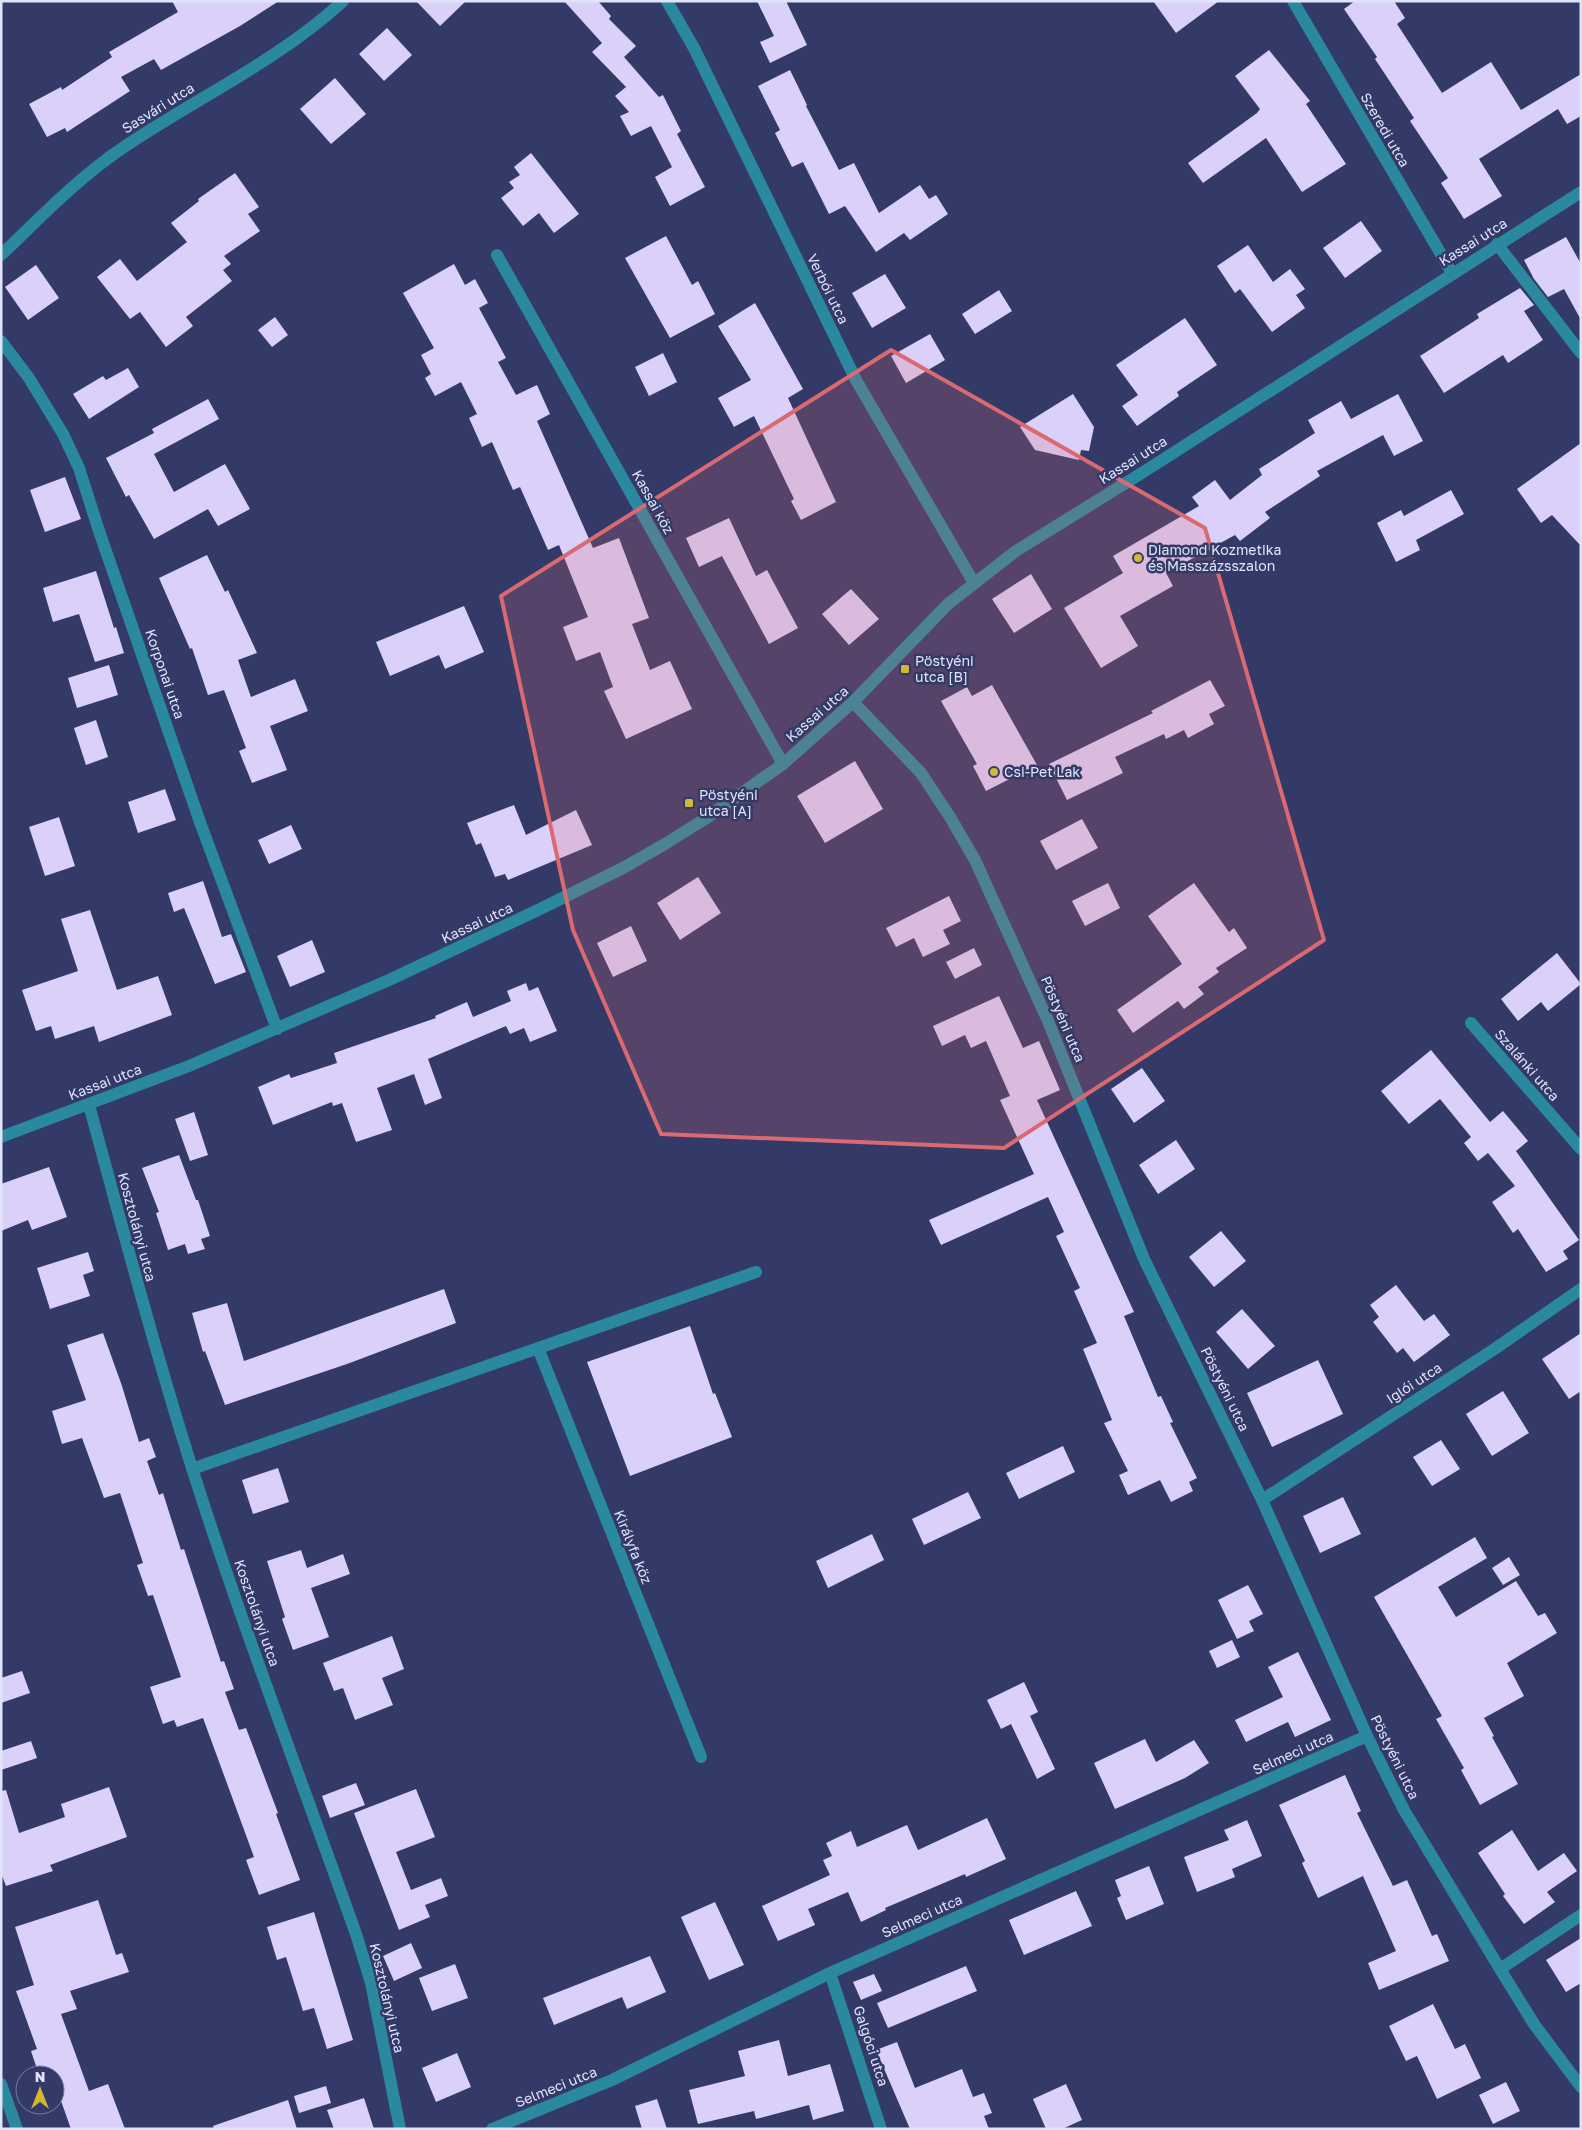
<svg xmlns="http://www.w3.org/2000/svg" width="1582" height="2130" font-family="'Golos Text',sans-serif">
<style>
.building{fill:#dad0f9}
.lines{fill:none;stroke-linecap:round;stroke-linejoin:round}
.minor{stroke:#2a899e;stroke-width:12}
.marked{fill:#da6a72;fill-opacity:0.2;stroke:#da6a72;stroke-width:4;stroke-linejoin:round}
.poi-dot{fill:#d2b735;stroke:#343a67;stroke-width:2}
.labels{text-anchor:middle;stroke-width:5;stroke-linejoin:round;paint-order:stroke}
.street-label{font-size:14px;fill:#e0e4fb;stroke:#343a67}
.poi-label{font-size:14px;fill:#e0e4fb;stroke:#343a67;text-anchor:start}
</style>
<rect width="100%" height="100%" fill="#343a67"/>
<path class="building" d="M 172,1 L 279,1 L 240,26 L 161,70 L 154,59 L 121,77 L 130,91 L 67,132 L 65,128 L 47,137 L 29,104 L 61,87 L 62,90 L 112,57 L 109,52 L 178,12 Z
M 416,1 L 466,1 L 440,26 Z
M 564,1 L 598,1 L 611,16 L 609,19 L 636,46 L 624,57 L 659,97 L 663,95 L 681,131 L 677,134 L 705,187 L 670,206 L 655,177 L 672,167 L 651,126 L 631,136 L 620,116 L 629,112 L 615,96 L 626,87 L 592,52 L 602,43 Z
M 757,1 L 786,1 L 807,45 L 770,63 L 760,42 L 774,36 Z
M 1153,1 L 1219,1 L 1176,33 Z
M 1355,1 L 1394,1 L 1405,18 L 1397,24 L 1442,93 L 1491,62 L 1521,110 L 1581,74 L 1581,116 L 1567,124 L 1558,109 L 1479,159 L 1502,196 L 1464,219 L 1441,183 L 1448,178 L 1410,121 L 1414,118 L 1375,59 L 1377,57 L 1344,9 Z
M 387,28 L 412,55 L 384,81 L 359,54 Z
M 1269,50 L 1310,101 L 1306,104 L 1346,164 L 1302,192 L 1266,138 L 1203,183 L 1188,163 L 1257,113 L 1260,109 L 1235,76 Z
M 790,70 L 807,105 L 806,106 L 839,170 L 854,163 L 879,213 L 920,185 L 929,199 L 936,195 L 948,214 L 910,240 L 904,233 L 876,252 L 845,206 L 829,214 L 803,162 L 792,167 L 775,133 L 780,130 L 758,86 Z
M 335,78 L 366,114 L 331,144 L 300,109 Z
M 531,153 L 579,214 L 554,233 L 539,213 L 523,226 L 501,198 L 514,188 L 509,182 L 520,175 L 514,167 Z
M 235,173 L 259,207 L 248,214 L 260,231 L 224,256 L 231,264 L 223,270 L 232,281 L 186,317 L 193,326 L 166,347 L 140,312 L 130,319 L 97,277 L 120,259 L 137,281 L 187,242 L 171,223 L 199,201 L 198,199 Z
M 1361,221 L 1382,251 L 1345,278 L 1323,248 Z
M 666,236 L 692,285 L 698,281 L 715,314 L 670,338 L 625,258 Z
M 1566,237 L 1581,264 L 1581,320 L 1564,289 L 1548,297 L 1534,279 L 1524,260 Z
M 1248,245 L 1273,282 L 1290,269 L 1305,289 L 1296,295 L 1305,308 L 1272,332 L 1240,289 L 1235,293 L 1217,266 Z
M 454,264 L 465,285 L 475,279 L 488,303 L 479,308 L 506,358 L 498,362 L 516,395 L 537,385 L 550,414 L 537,421 L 593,548 L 619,538 L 649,618 L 632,624 L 650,670 L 670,661 L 692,709 L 626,739 L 604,691 L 613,687 L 600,652 L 576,661 L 563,627 L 588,617 L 559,545 L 548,550 L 520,487 L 513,490 L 492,442 L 482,447 L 469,418 L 477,414 L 461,382 L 435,396 L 425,378 L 431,374 L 421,355 L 434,348 L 403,293 Z
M 36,265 L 59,298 L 28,320 L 5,287 Z
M 885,274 L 906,308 L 872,328 L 852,293 Z
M 1520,288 L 1534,305 L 1524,311 L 1543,340 L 1508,363 L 1503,355 L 1444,393 L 1420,356 L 1479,318 L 1477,314 Z
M 999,290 L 1012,311 L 975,334 L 962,314 Z
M 755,303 L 803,389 L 788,398 L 836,502 L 801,520 L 791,501 L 794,499 L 754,416 L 734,427 L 718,398 L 751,380 L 718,326 Z
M 275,317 L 288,335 L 272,347 L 258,330 Z
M 1185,318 L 1217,365 L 1177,392 L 1179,396 L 1137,426 L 1122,406 L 1138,395 L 1116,365 Z
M 930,334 L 945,360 L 906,383 L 891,356 Z
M 663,353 L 677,382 L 649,396 L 635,367 Z
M 128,368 L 139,387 L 89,419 L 73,394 L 103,376 L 106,380 Z
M 1073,394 L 1094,427 L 1089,451 L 1081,450 L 1079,460 L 1035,450 L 1020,427 Z
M 1398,394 L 1423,441 L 1394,456 L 1383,435 L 1317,471 L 1320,476 L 1265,512 L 1270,518 L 1240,541 L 1235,535 L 1166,573 L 1173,586 L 1120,616 L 1138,646 L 1101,668 L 1064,608 L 1123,573 L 1113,556 L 1199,506 L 1192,497 L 1215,480 L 1230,500 L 1262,475 L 1259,469 L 1315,433 L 1308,420 L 1341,401 L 1351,419 Z
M 208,399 L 219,419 L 154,454 L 174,492 L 225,464 L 250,509 L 218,526 L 208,509 L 154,539 L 129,495 L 126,497 L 106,458 L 154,433 L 152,429 Z
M 1581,443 L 1581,546 L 1552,515 L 1541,523 L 1517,489 Z
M 65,477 L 81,519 L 45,532 L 30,490 Z
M 1451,490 L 1464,514 L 1416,540 L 1420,550 L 1396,562 L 1377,523 L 1401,510 L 1404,516 Z
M 729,518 L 756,576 L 767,570 L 798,628 L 769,644 L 722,556 L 699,567 L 686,538 Z
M 207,555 L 225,592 L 228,590 L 257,653 L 238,660 L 251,697 L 295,679 L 308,711 L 270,726 L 287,770 L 252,783 L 239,751 L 246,748 L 224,690 L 208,695 L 192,648 L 190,649 L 159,578 Z
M 96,571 L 114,628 L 116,627 L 124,653 L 95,662 L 79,614 L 53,622 L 43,588 Z
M 1031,574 L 1052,609 L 1014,633 L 992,599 Z
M 851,589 L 879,619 L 849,645 L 822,614 Z
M 464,606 L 484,652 L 445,669 L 439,655 L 390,676 L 376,642 Z
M 109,665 L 118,695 L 77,708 L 68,678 Z
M 1210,680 L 1225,706 L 1209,714 L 1214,724 L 1188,738 L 1184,730 L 1166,739 L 1164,734 L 1115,757 L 1123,773 L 1067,800 L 1049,764 L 1153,713 L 1151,711 Z
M 992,685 L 1037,765 L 986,791 L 973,766 L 977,764 L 941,701 L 967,687 L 972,696 Z
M 96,720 L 108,757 L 86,765 L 74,728 Z
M 855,761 L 883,809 L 825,843 L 797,796 Z
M 165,789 L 176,820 L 138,833 L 128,802 Z
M 514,805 L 526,835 L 576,810 L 592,845 L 508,880 L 505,874 L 495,877 L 481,843 L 476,845 L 467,823 Z
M 59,817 L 75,866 L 45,876 L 29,827 Z
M 1082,819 L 1098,848 L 1056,870 L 1040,841 Z
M 291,825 L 302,849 L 269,864 L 258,840 Z
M 698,877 L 721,913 L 680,940 L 657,903 Z
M 203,881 L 222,937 L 231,934 L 246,972 L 215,984 L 184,908 L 174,912 L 168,893 Z
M 1108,883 L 1120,908 L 1085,926 L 1072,901 Z
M 1194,883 L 1229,932 L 1234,928 L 1247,948 L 1216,968 L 1219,972 L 1198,987 L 1204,994 L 1184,1009 L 1178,1001 L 1133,1033 L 1117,1010 L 1182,964 L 1148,916 Z
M 949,896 L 961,921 L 943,930 L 950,944 L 923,957 L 914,938 L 896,947 L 886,928 Z
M 90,910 L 117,990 L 158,976 L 172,1015 L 99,1042 L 94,1026 L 55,1039 L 51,1026 L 36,1031 L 22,990 L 78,971 L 61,919 Z
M 631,926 L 647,961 L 613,977 L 597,943 Z
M 312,940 L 325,972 L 290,987 L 277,956 Z
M 974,948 L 982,965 L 955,979 L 946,962 Z
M 1557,953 L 1581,984 L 1548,1011 L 1541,1002 L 1518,1021 L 1501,999 Z
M 526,983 L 529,991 L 538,987 L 557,1031 L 530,1042 L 524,1028 L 510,1034 L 506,1026 L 428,1059 L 442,1098 L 425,1105 L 414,1074 L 377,1088 L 392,1130 L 356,1142 L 342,1103 L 333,1106 L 332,1102 L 273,1125 L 258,1087 L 289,1074 L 291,1078 L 337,1063 L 334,1053 L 436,1018 L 435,1016 L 467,1002 L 473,1017 L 511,1001 L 507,991 Z
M 999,996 L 1023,1048 L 1039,1041 L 1060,1090 L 1037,1100 L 1134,1312 L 1124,1316 L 1158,1397 L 1161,1396 L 1173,1422 L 1170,1423 L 1197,1478 L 1189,1482 L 1193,1491 L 1171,1502 L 1160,1480 L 1128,1495 L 1119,1475 L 1128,1471 L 1104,1423 L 1112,1420 L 1083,1349 L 1097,1343 L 1074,1291 L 1080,1288 L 1056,1236 L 1064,1232 L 1048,1197 L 941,1245 L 929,1220 L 1034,1174 L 1000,1100 L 1010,1096 L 986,1041 L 971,1048 L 965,1035 L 942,1046 L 933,1026 Z
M 1431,1050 L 1490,1122 L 1503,1111 L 1528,1141 L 1516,1151 L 1579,1240 L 1563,1251 L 1568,1259 L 1546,1272 L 1518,1229 L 1513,1233 L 1492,1202 L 1515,1186 L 1488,1153 L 1478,1161 L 1464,1143 L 1471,1137 L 1440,1099 L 1409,1124 L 1381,1091 Z
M 1142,1068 L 1165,1101 L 1134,1123 L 1111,1089 Z
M 194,1112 L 208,1155 L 190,1161 L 175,1119 Z
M 1176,1140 L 1195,1169 L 1158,1194 L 1139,1165 Z
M 179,1155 L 196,1200 L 198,1200 L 210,1236 L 201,1239 L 205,1249 L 188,1254 L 185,1244 L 168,1250 L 156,1213 L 159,1212 L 142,1168 Z
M 49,1167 L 67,1217 L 32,1230 L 28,1220 L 1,1231 L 1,1184 Z
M 1221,1231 L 1246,1261 L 1214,1287 L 1189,1257 Z
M 88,1252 L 94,1271 L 83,1275 L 90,1296 L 50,1309 L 37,1268 Z
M 1396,1285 L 1424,1321 L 1434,1314 L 1450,1335 L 1414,1362 L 1403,1348 L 1397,1353 L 1373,1322 L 1379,1317 L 1370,1305 Z
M 444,1289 L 456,1323 L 347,1364 L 225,1405 L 205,1351 L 203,1352 L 192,1313 L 227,1303 L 244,1361 Z
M 1242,1309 L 1275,1346 L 1248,1369 L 1216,1332 Z
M 690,1326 L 713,1394 L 715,1393 L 732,1437 L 630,1476 L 587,1362 Z
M 103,1333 L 122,1386 L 139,1442 L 149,1438 L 156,1457 L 147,1461 L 159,1495 L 163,1493 L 181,1550 L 184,1549 L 221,1662 L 224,1661 L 234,1689 L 225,1692 L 239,1730 L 246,1728 L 278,1813 L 276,1814 L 300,1880 L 259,1895 L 246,1860 L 254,1857 L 203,1718 L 177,1727 L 174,1720 L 163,1724 L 150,1687 L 181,1677 L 153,1595 L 148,1596 L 137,1565 L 143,1563 L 120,1493 L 104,1498 L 82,1438 L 62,1444 L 52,1411 L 86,1400 L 67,1345 Z
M 1581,1333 L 1581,1391 L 1569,1399 L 1542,1359 Z
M 1318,1360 L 1343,1414 L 1272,1447 L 1247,1393 Z
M 1503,1391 L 1529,1433 L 1492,1456 L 1466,1414 Z
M 1441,1440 L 1460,1469 L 1432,1486 L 1413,1457 Z
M 1063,1446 L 1075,1472 L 1019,1499 L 1006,1473 Z
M 278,1468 L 289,1502 L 253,1514 L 242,1480 Z
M 968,1492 L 981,1518 L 924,1545 L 912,1519 Z
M 1343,1497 L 1361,1534 L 1320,1553 L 1303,1516 Z
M 872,1534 L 884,1560 L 828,1588 L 816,1561 Z
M 1475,1537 L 1487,1558 L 1438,1587 L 1456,1617 L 1516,1581 L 1538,1616 L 1545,1613 L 1557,1633 L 1507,1663 L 1524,1696 L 1484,1718 L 1494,1736 L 1492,1737 L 1518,1784 L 1480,1805 L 1461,1770 L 1464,1768 L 1436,1719 L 1442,1716 L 1374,1597 Z
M 301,1550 L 307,1568 L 343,1554 L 350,1574 L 311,1588 L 329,1637 L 293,1650 L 282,1619 L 285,1617 L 267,1561 Z
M 1509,1557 L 1520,1575 L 1503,1585 L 1492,1568 Z
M 1248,1585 L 1263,1614 L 1249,1621 L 1254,1631 L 1237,1639 L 1218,1600 Z
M 392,1636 L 404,1669 L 382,1678 L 393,1705 L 355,1720 L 343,1688 L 334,1691 L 323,1663 Z
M 1232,1640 L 1240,1657 L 1217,1668 L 1209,1651 Z
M 1298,1652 L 1331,1720 L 1295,1737 L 1288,1722 L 1246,1742 L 1235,1720 L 1283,1697 L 1268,1667 Z
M 22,1671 L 30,1693 L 1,1703 L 1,1678 Z
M 1024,1682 L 1038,1712 L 1030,1716 L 1055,1769 L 1037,1779 L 1011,1724 L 1001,1729 L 987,1700 Z
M 1145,1739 L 1156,1762 L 1194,1740 L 1209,1763 L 1185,1778 L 1115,1809 L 1094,1763 Z
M 31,1741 L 37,1758 L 1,1770 L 1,1751 Z
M 1345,1775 L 1361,1811 L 1357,1813 L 1393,1886 L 1407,1880 L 1432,1936 L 1437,1934 L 1449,1961 L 1379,1990 L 1368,1963 L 1396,1951 L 1363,1876 L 1318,1898 L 1302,1863 L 1305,1861 L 1279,1805 Z
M 356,1783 L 365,1805 L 330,1818 L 322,1796 Z
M 109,1787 L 127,1837 L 50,1865 L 53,1871 L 6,1886 L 1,1873 L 1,1791 L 6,1790 L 19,1833 L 65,1817 L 61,1804 Z
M 416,1789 L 435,1837 L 396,1852 L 411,1890 L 441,1878 L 448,1896 L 425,1905 L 430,1917 L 399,1930 L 354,1813 Z
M 987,1818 L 1006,1859 L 966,1877 L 965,1874 L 885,1908 L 886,1910 L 861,1922 L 848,1892 L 808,1909 L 815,1925 L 778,1941 L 762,1906 L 830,1875 L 823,1860 L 832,1856 L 826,1843 L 851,1831 L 857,1847 L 907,1825 L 918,1850 Z
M 1247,1820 L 1262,1856 L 1232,1869 L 1235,1877 L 1197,1892 L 1184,1857 L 1229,1840 L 1224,1830 Z
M 1512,1830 L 1538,1871 L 1564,1853 L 1577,1871 L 1547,1892 L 1555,1902 L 1524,1924 L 1503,1896 L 1505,1894 L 1478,1853 Z
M 1149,1866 L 1164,1904 L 1126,1920 L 1117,1898 L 1121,1896 L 1115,1880 Z
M 1076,1891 L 1092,1926 L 1024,1955 L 1009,1920 Z
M 98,1900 L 116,1955 L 122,1953 L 129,1972 L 70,1991 L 77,2009 L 61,2014 L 89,2091 L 108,2084 L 125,2129 L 71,2129 L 55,2084 L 55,2075 L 39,2075 L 31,2051 L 37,2049 L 16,1991 L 34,1985 L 15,1927 Z
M 715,1902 L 744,1965 L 709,1980 L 681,1917 Z
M 314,1912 L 353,2040 L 327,2049 L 314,2008 L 303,2011 L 286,1957 L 277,1960 L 267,1927 Z
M 1581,1938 L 1581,1983 L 1566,1992 L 1546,1960 Z
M 411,1943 L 422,1968 L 394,1981 L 383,1956 Z
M 650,1956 L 666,1992 L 627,2009 L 622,1997 L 554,2025 L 543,1998 Z
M 455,1964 L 468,1998 L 432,2011 L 419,1978 Z
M 966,1966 L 977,1991 L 888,2028 L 877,2003 Z
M 874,1974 L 882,1991 L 861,2000 L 853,1982 Z
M 1433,2004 L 1455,2049 L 1465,2044 L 1481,2078 L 1437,2099 L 1417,2056 L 1406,2061 L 1389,2026 Z
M 779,2040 L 788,2076 L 830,2064 L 844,2111 L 813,2120 L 809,2105 L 756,2119 L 754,2111 L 698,2124 L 689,2090 L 745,2076 L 738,2051 Z
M 897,2042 L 915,2088 L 962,2069 L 973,2097 L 984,2093 L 992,2113 L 984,2116 L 989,2129 L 910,2129 L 876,2050 Z
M 457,2053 L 471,2087 L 436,2102 L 422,2068 Z
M 1506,2082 L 1520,2111 L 1493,2124 L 1479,2095 Z
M 1066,2084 L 1082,2120 L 1062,2129 L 1046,2129 L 1033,2099 Z
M 326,2086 L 331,2103 L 299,2113 L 294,2096 Z
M 364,2098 L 374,2129 L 334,2129 L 327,2110 Z
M 657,2099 L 667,2129 L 642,2129 L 635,2106 Z
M 288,2100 L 297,2129 L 214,2129 L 213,2126 Z"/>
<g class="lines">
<path class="minor" d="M 667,1 L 694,48 L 856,380 L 974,583
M 1293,1 L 1452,273
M 1497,244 L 1581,353
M 1,255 C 39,219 77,179 121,149 C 194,99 277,62 343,1
M 497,255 L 783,764
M 1,341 L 29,378 L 63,434 L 79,468 L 99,531 L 201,825 L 277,1029
M 853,702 L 921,773 L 950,817 L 975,860 L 1048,1021 L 1144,1259 L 1262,1500 L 1367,1736 L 1404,1810 L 1500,1969 L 1534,2024 L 1581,2087
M 1471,1023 L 1581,1149
M 89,1105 C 122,1226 154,1348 192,1468 C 242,1626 302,1781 357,1937 L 371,1983 L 400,2129
M 1,1137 L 189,1066 L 389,980 L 536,911 L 623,868 L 665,844 L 705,819 L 783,764 L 853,702 L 948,604 L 1016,551 L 1145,471 L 1581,192
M 538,1348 L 701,1757
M 192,1469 L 756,1272
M 1262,1500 L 1496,1348 L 1581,1289
M 1500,1969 L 1581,1915
M 830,1973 L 881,2129
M 1,2084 L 17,2129
M 492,2129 L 612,2080 L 830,1973 L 1367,1736"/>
</g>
<path class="marked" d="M 891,350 L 1205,528 L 1324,940 L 1004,1148 L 661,1134 L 573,930 L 501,596 Z"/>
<g class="poi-dot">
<circle cx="1138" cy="558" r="5"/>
<rect x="900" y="664" width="10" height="10" rx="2.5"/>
<circle cx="994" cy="772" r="5"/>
<rect x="684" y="798" width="10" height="10" rx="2.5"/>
</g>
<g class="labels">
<g class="street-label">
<text transform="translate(158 108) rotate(-32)" y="5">Sasvári utca</text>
<text transform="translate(1385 130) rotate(60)" y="5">Szeredi utca</text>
<text transform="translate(1473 242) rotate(-32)" y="5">Kassai utca</text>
<text transform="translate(828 289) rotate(64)" y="5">Verbói utca</text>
<text transform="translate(1133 460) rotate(-32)" y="5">Kassai utca</text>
<text transform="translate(653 502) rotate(61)" y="5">Kassai köz</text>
<text transform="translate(165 674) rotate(71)" y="5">Korponai utca</text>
<text transform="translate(817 714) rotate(-41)" y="5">Kassai utca</text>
<text transform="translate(477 923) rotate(-25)" y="5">Kassai utca</text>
<text transform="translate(1063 1019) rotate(67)" y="5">Pöstyéni utca</text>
<text transform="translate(1527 1065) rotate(49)" y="5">Szalánki utca</text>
<text transform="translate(105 1082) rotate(-21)" y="5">Kassai utca</text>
<text transform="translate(137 1227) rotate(75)" y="5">Kosztolányi utca</text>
<text transform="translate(1414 1383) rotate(-33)" y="5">Iglói utca</text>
<text transform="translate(1225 1389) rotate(64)" y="5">Pöstyéni utca</text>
<text transform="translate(633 1547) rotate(68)" y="5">Királyfa köz</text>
<text transform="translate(257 1613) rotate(71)" y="5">Kosztolányi utca</text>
<text transform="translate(1293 1753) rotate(-24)" y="5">Selmeci utca</text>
<text transform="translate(1395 1757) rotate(64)" y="5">Pöstyéni utca</text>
<text transform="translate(922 1916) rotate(-24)" y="5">Selmeci utca</text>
<text transform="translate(387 1998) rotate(77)" y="5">Kosztolányi utca</text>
<text transform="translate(871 2046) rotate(72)" y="5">Galgóci utca</text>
<text transform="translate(556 2087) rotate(-22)" y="5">Selmeci utca</text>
</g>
<g class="poi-label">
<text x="1148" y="555">Diamond Kozmetika<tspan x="1148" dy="16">és Masszázsszalon</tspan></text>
<text x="915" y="666">Pöstyéni<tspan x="915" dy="16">utca [B]</tspan></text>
<text x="1004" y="777">Csi-Pet Lak</text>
<text x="699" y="800">Pöstyéni<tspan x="699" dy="16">utca [A]</tspan></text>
</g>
</g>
<rect width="1582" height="2130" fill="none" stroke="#e0e4fb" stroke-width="5"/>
<g transform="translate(40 2090)"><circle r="24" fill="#343a67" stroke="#797ea2"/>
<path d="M0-4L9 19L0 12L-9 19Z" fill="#d2b735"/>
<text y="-8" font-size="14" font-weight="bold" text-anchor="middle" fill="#e0e4fb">N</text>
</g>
</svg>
